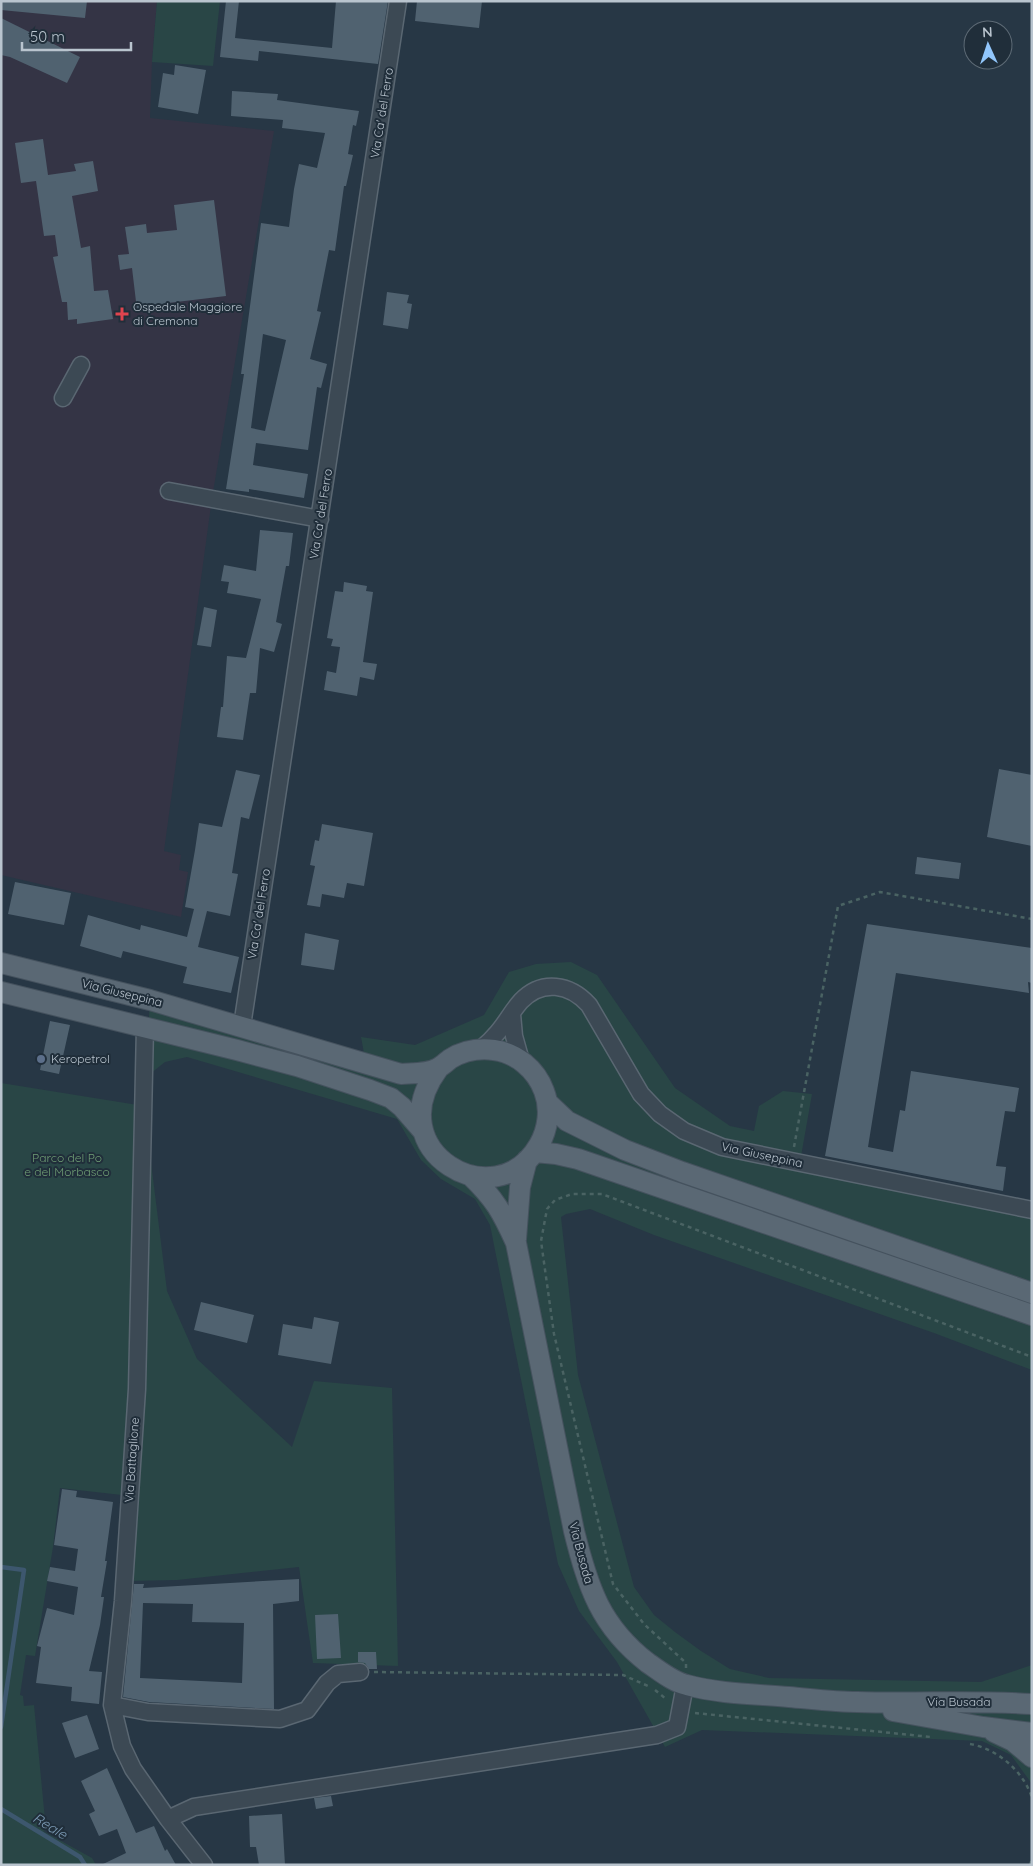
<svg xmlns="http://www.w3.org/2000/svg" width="1033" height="1866" font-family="Quicksand,sans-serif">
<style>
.medical{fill:#343445}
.green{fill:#294646}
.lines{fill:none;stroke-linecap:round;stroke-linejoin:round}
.stream{stroke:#3d576e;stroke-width:4.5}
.building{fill:#506270;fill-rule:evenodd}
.minor-casing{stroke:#5a6772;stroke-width:19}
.major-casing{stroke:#45525e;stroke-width:22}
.path{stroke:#4a6363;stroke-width:2.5;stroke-dasharray:4 4;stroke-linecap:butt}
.minor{stroke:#3c4954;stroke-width:16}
.major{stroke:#5a6874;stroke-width:20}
.health-dot{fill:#e0444e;stroke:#202e3a;stroke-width:2}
.service-dot{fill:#5c6f8a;stroke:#202e3a;stroke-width:2}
.labels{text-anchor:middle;stroke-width:4;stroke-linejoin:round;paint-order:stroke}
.street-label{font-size:12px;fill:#b9c4ce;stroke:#202e3a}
.poi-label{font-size:12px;fill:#b9c4ce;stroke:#202e3a;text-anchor:start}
.park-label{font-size:12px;fill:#709f75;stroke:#202e3a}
.water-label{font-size:14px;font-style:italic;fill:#7997b1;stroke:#202e3a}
</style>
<rect width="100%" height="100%" fill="#273745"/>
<path class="medical" d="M 1,1 L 157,1 L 152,62 L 150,118 L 274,131 L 212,498 L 164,851 L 181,855 L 179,870 L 188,872 L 181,917 L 1,875 Z"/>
<path class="green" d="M 157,1 L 220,1 L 213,66 L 152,62 Z
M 571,962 L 597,975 L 675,1088 L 730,1126 L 754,1131 L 759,1106 L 783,1091 L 812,1094 L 800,1162 L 1032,1207 L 1032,1370 L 934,1333 L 654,1235 L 590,1209 L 566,1214 L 561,1217 L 578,1375 L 634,1587 L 654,1615 L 675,1632 L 701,1651 L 730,1669 L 769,1678 L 981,1682 L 1032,1665 L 1032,1784 L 1011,1755 L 982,1741 L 702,1730 L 665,1747 L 617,1662 L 579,1611 L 558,1564 L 490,1225 L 475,1199 L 441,1179 L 421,1160 L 397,1119 L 187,1057 L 165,1062 L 145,1078 L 150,1000 L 366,1064 L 361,1037 L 415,1045 L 484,1015 L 509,972 L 536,964 Z
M 1,1083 L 144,1106 L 167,1291 L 197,1359 L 292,1447 L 314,1381 L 392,1388 L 398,1666 L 313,1663 L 299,1567 L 177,1580 L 127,1581 L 122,1495 L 60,1488 L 53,1547 L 35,1656 L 26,1655 L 20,1695 L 23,1696 L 24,1706 L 34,1705 L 46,1830 L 43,1831 L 92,1858 L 96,1865 L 1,1865 Z"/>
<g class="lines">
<path class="stream" d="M 1,1567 L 24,1570 L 1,1727
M 1,1809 L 80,1857 L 85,1865"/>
</g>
<path class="building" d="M 1,1 L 87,1 L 85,18 L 1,10 Z
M 226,1 L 239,1 L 235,38 L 332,48 L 336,1 L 388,1 L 378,64 L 259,51 L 258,61 L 220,57 Z
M 417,1 L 482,1 L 479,28 L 415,21 Z
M 1,18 L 80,57 L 67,83 L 10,57 L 1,55 Z
M 175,65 L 206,70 L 198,114 L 158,107 L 163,73 L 174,75 Z
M 232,91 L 278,94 L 277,100 L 359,111 L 356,126 L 353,125 L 348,154 L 353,155 L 346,186 L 344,186 L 335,251 L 329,250 L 317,311 L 321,312 L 310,359 L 327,364 L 321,388 L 317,387 L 308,450 L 256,443 L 253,465 L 308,474 L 304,498 L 249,489 L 249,492 L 226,489 L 244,374 L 241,374 L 261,223 L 289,227 L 294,189 L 299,164 L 317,168 L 325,133 L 282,128 L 283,120 L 231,116 ZM 263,334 L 286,340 L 265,431 L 251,428 Z
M 43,139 L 48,175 L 76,171 L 74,164 L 93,161 L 98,191 L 72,196 L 81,248 L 90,246 L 94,291 L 108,290 L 113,319 L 77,324 L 77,319 L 68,320 L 67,302 L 62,302 L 53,257 L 58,256 L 55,235 L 44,236 L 36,181 L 21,183 L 15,143 Z
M 214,200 L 226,296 L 168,303 L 168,306 L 137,310 L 132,268 L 120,270 L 118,255 L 129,254 L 125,227 L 146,224 L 147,233 L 177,230 L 174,205 Z
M 387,292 L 409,295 L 407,303 L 412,304 L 408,329 L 383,325 Z
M 260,530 L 293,533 L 289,566 L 286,566 L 276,622 L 282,624 L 274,652 L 260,648 L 256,693 L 250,693 L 243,740 L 217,737 L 221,707 L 223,707 L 227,656 L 246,658 L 261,599 L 227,593 L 229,582 L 221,581 L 224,565 L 256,571 Z
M 344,582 L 367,586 L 366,591 L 373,592 L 363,662 L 377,664 L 374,680 L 360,677 L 357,696 L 324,690 L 327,671 L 336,673 L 340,647 L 331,646 L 333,639 L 327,638 L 335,591 L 343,592 Z
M 204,607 L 217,610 L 211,647 L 197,645 Z
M 999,769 L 1032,775 L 1032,846 L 987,837 Z
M 236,770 L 260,775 L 249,819 L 241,817 L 232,873 L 238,874 L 230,916 L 207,911 L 198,947 L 239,957 L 231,993 L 183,983 L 187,967 L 123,951 L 121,958 L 80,946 L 88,915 L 140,930 L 141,925 L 187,937 L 194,909 L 185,907 L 195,850 L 199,823 L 222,827 Z
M 322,824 L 373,833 L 364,886 L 347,883 L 344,898 L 322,894 L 320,907 L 307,905 L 315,866 L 310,865 L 315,840 L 319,841 Z
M 917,857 L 961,863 L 959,879 L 915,874 Z
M 15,882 L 71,893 L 64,925 L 8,914 Z
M 867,924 L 1032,948 L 1032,983 L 1028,982 L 1029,993 L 896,973 L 868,1147 L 893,1152 L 900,1110 L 905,1111 L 911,1071 L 1019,1088 L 1015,1112 L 1005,1111 L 996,1166 L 1006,1167 L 1003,1191 L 825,1156 Z
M 305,933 L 339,940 L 334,970 L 301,965 Z
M 50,1021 L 70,1025 L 59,1074 L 40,1070 Z
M 201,1302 L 254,1315 L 247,1343 L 194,1330 Z
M 314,1317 L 339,1322 L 331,1364 L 278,1355 L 283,1324 L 312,1329 Z
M 62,1489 L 77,1491 L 76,1497 L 113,1502 L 105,1561 L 107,1561 L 101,1597 L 104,1597 L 100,1625 L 89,1671 L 102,1672 L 99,1704 L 71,1701 L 72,1687 L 36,1683 L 41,1647 L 37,1646 L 47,1608 L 74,1615 L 78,1587 L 47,1581 L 50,1567 L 75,1571 L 78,1549 L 54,1545 Z
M 299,1579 L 299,1601 L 273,1604 L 274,1709 L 149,1702 L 123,1697 L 134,1584 L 144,1584 L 143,1588 ZM 143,1603 L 193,1604 L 192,1622 L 244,1623 L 242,1683 L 140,1678 Z
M 338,1614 L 341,1658 L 317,1659 L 315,1615 Z
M 358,1652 L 376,1652 L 377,1669 L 369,1669 L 365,1663 L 358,1662 Z
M 87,1715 L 99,1749 L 75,1758 L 62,1723 Z
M 107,1768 L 136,1833 L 154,1826 L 165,1851 L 167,1849 L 176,1865 L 101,1865 L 126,1853 L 117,1829 L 99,1836 L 89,1814 L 95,1811 L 81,1781 Z
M 331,1796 L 333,1806 L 316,1809 L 314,1798 Z
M 282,1814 L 285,1865 L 259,1865 L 256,1847 L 250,1847 L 249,1816 Z"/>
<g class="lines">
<g class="minor-casing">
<path id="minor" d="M 63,398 L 81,365
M 169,491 L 320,519
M 512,1014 L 514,1036 L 521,1061
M 242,1026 L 398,1
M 145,1027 L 137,1389 L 123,1601 L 112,1705 L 122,1746 L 133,1769 L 168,1819 L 204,1865
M 481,1049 C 487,1044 493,1038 498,1032 C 506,1023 512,1011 521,1001 C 542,979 570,984 589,1005 L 641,1094 L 660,1114 L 684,1131 L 722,1147 L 1032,1210
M 112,1705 L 148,1712 L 280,1719 L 307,1710 L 327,1683 L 338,1674 L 360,1672
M 168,1819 L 194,1807 L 657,1735 L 677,1727 L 685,1685"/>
</g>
<g class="major-casing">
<path id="major" d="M 1,963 L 150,1000 L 401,1074 C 412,1073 428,1074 438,1068 C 442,1066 446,1062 450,1059 C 463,1051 479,1048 494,1050 C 516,1053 536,1069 544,1091 C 551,1109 548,1129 539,1145 C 496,1220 377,1151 438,1069
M 1,992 L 237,1050 L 297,1066 L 370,1090 L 391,1098 L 402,1107 L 422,1130
M 548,1103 L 567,1121 L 625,1150 L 682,1172 L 1032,1293
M 535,1152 L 556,1154 L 578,1159 L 1032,1315
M 470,1175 C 495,1199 502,1212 516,1243 L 574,1531 C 588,1587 600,1626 648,1663 C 660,1671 673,1682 687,1685 C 720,1694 755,1694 789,1697 C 812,1699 835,1702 857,1702 C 915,1704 974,1700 1032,1704
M 516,1239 L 520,1187 L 527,1160
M 893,1711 L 983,1727 L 1032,1733
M 994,1732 L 1013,1741 L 1032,1757"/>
</g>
<path class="path" d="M 794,1147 L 838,906 L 880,892 L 1032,919
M 686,1668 L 686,1663 L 644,1624 L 613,1584 L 554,1334 L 541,1241 L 547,1209 L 555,1200 L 572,1194 L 602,1194 L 1032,1357
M 374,1672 L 623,1675 L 648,1686
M 655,1690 L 666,1699
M 695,1713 L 931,1737
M 970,1744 C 998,1749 1024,1772 1032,1798
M 1030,1865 L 1032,1859"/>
<use href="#minor" class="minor"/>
<use href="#major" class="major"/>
</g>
<path class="health-dot" d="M119.5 306.5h5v5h5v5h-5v5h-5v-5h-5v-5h5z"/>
<circle class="service-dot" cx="41" cy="1059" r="5"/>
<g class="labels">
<g class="street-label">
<text transform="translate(382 113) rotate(-81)" y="4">Via Ca' del Ferro</text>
<text transform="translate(321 514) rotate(-81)" y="4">Via Ca' del Ferro</text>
<text transform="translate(259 914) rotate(-81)" y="4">Via Ca' del Ferro</text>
<text transform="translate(122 993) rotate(14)" y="4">Via Giuseppina</text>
<text transform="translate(762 1155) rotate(12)" y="4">Via Giuseppina</text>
<text transform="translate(132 1460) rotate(-86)" y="4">Via Battaglione</text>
<text transform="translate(581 1553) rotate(75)" y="4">Via Busada</text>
<text x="959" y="1706">Via Busada</text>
</g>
<g class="poi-label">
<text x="133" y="311">Ospedale Maggiore<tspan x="133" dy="14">di Cremona</tspan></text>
<text x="51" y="1063">Keropetrol</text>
</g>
<g class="park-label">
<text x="67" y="1162">Parco del Po<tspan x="67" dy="14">e del Morbasco</tspan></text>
</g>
<g class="water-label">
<text transform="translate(50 1826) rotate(31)" y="5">Reale</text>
</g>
</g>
<rect width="1033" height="1866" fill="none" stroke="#b9c4ce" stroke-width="5"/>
<g transform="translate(988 45) rotate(357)"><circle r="24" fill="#202e3a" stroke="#5d6a75"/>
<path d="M0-4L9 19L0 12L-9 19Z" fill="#91c6fb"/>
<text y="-8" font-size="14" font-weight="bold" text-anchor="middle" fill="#b9c4ce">N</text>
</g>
<path d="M22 42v8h109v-8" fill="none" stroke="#b9c4ce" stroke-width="2.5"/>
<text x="30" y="42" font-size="15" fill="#b9c4ce" stroke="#202e3a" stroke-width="4" paint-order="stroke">50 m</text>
</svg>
